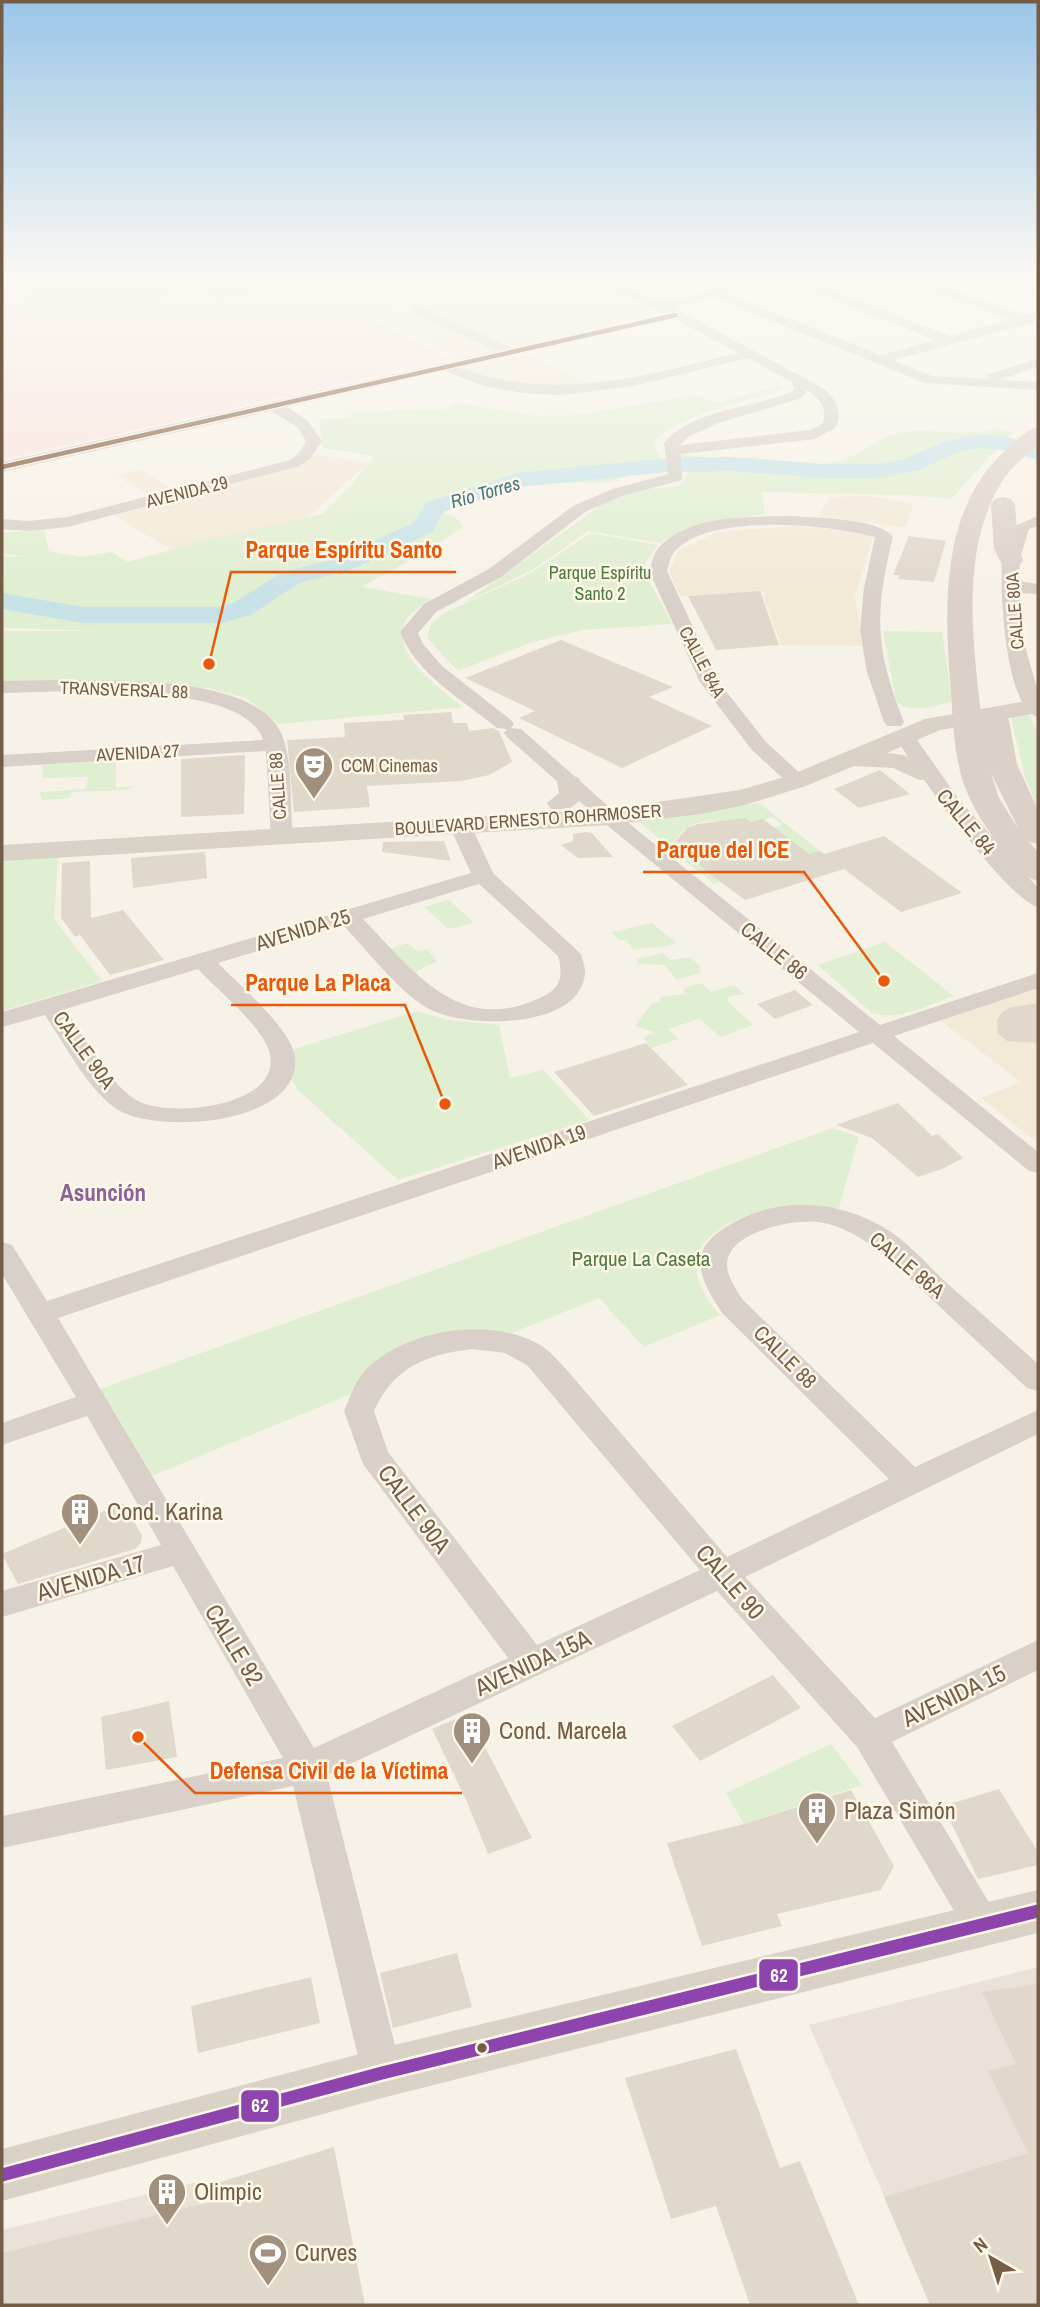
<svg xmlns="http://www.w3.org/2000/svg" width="1040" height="2307" font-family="'Archivo Narrow',sans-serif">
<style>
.residential{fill:#f3e9d7}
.industrial{fill:#eae2d9}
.medical{fill:#f9e2dd}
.green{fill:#e0eed1;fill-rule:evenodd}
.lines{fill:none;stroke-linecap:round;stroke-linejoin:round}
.river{fill:#c9e2e7;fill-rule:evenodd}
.building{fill:#e1d8cc}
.minor{fill:#d8d0c9;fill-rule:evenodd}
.major{fill:#dad2c6;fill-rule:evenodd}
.highway{fill:#dcd1c9;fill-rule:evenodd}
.bus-1-casing{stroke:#fff8e8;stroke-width:7}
.bus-2-casing{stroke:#fff8e8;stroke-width:18}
.bus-1{stroke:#7a4b2a;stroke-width:4.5}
.bus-2{stroke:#8e44ad;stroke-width:13}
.bus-dot{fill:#755c47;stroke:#fff8e8;stroke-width:2.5}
.labels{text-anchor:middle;stroke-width:5;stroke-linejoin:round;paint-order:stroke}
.far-street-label{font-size:18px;fill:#755c47;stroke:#fff8e8}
.far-park-label{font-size:18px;fill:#4b7c3e;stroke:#fff8e8}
.far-poi-label{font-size:18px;fill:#755c47;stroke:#fff8e8;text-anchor:start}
.far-water-label{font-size:19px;font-style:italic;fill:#40778a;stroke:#fff8e8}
.street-label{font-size:21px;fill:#755c47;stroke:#fff8e8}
.park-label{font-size:21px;fill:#4b7c3e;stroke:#fff8e8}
.neighbourhood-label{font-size:23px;font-weight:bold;fill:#8c6299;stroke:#fff8e8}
.near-street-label{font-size:24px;fill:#755c47;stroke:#fff8e8}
.near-poi-label{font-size:24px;fill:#755c47;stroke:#fff8e8;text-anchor:start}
.leader{fill:none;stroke:#e8590c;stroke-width:2.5}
.callout-dot{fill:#e8590c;stroke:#fff8e8;stroke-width:2.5}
.callout-label{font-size:23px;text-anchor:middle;font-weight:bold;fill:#e8590c;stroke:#fff8e8;stroke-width:5;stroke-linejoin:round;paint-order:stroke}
.line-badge{stroke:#fff8e8;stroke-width:2.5}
.badge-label{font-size:19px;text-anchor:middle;font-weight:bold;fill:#fff}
</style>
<rect width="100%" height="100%" fill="#f7f2e7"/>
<path class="residential" d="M 573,276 L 664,314 L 462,359 L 376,317 Z
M 525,355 L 596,385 L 529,388 L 463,369 Z
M 311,454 L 370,462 L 306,518 L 171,550 L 112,514 Z
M 141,469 L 177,492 L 152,498 L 116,475 Z
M 867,496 L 914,503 L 905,527 L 818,517 L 829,497 Z
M 792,526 L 866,532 L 873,536 L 855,596 L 862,646 L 781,645 L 765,601 L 765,591 L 680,596 L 669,571 L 679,550 L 718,532 Z
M 1038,987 L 1038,1143 L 981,1098 L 1021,1082 L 941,1021 Z"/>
<path class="industrial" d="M 1038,1967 L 1038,2305 L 932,2305 L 809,2025 Z
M 197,2182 L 210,2305 L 2,2305 L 2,2230 Z"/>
<path class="medical" d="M 2,275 L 382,275 L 441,300 L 365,317 L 452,359 L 2,460 Z"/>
<path class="green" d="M 389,275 L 561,275 L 447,299 Z
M 544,288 L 590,308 L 516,324 L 471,303 Z
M 782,385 L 781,390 C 754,399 664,419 654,445 L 660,458 L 656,469 L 607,482 L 485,485 L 445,500 L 439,510 L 459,520 L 463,527 L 425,552 L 362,587 L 432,599 C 424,604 410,612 406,620 C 389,656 440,687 463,707 L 279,724 L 246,698 L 208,688 L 113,681 L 2,682 L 2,631 L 106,631 L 2,628 L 2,556 L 33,557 L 2,554 L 2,533 L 44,530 L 49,551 L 83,557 L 112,552 L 128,562 L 199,542 L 322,514 L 350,487 L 374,456 L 323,448 L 319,419 L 352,418 L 350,412 L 444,409 L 455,403 L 538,416 L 578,415 L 697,395 L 716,403 Z
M 995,428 L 1012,432 L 951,499 L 908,495 L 762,492 L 765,514 C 728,519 692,521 660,543 L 588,531 L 534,569 L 464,603 L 604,503 L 635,490 L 679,486 L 688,473 L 678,454 L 740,462 L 754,456 C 785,468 819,469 850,457 C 866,451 881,436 898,433 C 930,426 963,439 995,428 Z
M 591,533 L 658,545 L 645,563 L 646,575 L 672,624 L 583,630 L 532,642 L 458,671 L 427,638 L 431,624 L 444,613 L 531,573 Z
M 883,631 L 942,632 L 952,702 C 935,705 909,716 896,700 Z
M 1029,715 L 1038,733 L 1038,810 L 1024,774 L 1011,717 Z
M 116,760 L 116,788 L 136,786 L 126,790 L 72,792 L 71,798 L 42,800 L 40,792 L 86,789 L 88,777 L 42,778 L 43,765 Z
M 759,803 L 820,851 L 714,884 L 638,821 ZM 773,817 L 782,825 L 774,828 L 799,848 L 707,872 L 676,841 C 690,811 726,825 752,822 C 759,821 766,819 773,817 Z
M 58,855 L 54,919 L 102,981 L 2,1011 L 2,858 Z
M 448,900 L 450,901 L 474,923 L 448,929 L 424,907 Z
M 652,923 L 676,943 C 661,948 649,947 633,950 L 626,940 L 619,940 L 612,932 Z
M 885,942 L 954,996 C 926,1006 900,1021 872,1013 L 818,965 Z
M 407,943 L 418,951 L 426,949 L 437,961 L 415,972 L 390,949 Z
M 663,953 L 670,960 L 690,957 L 700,966 L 698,969 L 702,972 L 677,980 L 665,965 L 638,964 L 637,959 Z
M 701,983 L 711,992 L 734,985 L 744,994 L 730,996 L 727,1001 L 753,1025 L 721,1037 L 699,1019 L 668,1029 L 678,1039 L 651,1048 L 644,1038 L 654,1032 L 635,1026 L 653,1002 L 659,1003 L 661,997 L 684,994 L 684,988 Z
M 417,1011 L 448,1020 L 499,1025 L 510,1078 L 544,1070 L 589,1120 L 398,1180 L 298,1090 L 285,1070 L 294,1049 Z
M 833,1128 L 859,1137 L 838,1211 C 825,1209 812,1205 800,1205 C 772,1204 718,1221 702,1246 C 687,1270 705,1298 720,1315 L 644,1347 L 599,1298 L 502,1337 L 382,1365 L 351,1394 L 149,1477 L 100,1389 Z
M 831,1744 L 862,1785 L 744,1824 L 726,1793 Z"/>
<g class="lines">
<path class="river" d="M 980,434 L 1005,436 L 1038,446 L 1038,460 L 1003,450 L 980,448 L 958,452 L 919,470 L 879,478 L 824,478 L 731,471 L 667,472 L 521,487 L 443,512 L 433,532 L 353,569 L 299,583 L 251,615 L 222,623 L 83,623 L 2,609 L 2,593 L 83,607 L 220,607 L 233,603 L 281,573 L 335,559 L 413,523 L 427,502 L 518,473 L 667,458 L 731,457 L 824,464 L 879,464 L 905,459 L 943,442 Z"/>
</g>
<path class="building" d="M 119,275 L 265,275 L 248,294 L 231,294 L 222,299 L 175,280 L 150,307 L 123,306 L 129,300 L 67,297 L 60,304 L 23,303 L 51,277 L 113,280 Z
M 1023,275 L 1038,275 L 1038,293 L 1020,292 Z
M 909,536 L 946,541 L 934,582 L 898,579 L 899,575 L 893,575 Z
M 760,591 L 779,645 L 716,650 L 688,596 Z
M 561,640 L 673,687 L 649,697 L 712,726 L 622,768 L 519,718 L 535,711 L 465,678 Z
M 451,712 L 453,723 L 467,723 L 469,731 L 493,728 L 499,731 L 512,762 L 489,775 L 461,781 L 367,786 L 370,807 L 294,812 L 287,740 L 345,737 L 344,723 L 404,720 L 403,715 Z
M 245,755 L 244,814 L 181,817 L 181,759 Z
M 880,770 L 910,794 L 859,808 L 834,789 Z
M 745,818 L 751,822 L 763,819 L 809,854 L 820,851 L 824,854 L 884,836 L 962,893 L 901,912 L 844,869 L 745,900 L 707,872 L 676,841 L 687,828 L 698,824 Z
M 585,832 L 592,833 L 613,857 L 578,858 L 561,845 L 573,841 L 573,834 Z
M 444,841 L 451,861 L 382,852 L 383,842 Z
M 205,852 L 207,878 L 133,888 L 131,858 Z
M 90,861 L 91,918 L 123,910 L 164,960 L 110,975 L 80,935 L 75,937 L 61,918 L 62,863 Z
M 795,990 L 813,1005 L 775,1019 L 757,1004 Z
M 1038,1003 L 1038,1043 L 1007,1041 L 998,1034 L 997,1020 L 1002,1012 L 1012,1007 Z
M 646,1043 L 688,1085 L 594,1116 L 554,1072 Z
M 898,1103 L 932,1136 L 938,1134 L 963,1158 L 942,1169 L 918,1177 L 872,1138 L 836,1125 Z
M 123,1503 L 142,1535 L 141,1543 L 135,1549 L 18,1584 L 2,1554 Z
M 773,1675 L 801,1708 L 700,1761 L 672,1726 Z
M 169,1701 L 177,1757 L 106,1770 L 101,1717 Z
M 468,1714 L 532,1838 L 488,1854 L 467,1802 L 432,1729 Z
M 999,1789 L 1038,1852 L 1038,1865 L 978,1879 L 943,1806 Z
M 851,1790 L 894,1866 L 881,1890 L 777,1914 L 782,1926 L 702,1946 L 667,1843 L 744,1824 Z
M 457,1953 L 472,2007 L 393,2028 L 380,1973 Z
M 311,1977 L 320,2023 L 198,2053 L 191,2006 Z
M 1038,1984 L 1038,2305 L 930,2305 L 884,2197 L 1028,2153 L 988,2071 L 1016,2064 L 982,1992 Z
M 736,2049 L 780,2168 L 800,2161 L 859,2305 L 750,2305 L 716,2206 L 671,2219 L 625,2078 Z
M 334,2147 L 365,2305 L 2,2305 L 2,2253 L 222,2199 L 220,2182 Z"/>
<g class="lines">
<path class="minor" d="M 582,275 L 598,275 L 663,303 L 734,283 L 734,289 L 725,293 L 880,355 L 936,340 L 798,286 L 743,275 L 770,275 L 805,280 L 950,336 L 1010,319 L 891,275 L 908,275 L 1024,315 L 1038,311 L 1038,319 L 1032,323 L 893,360 L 932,376 L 987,379 L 988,374 L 1038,359 L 1038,367 L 999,380 L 1038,382 L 1038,390 L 925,383 L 713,297 L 674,308 L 821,387 C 835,397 844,411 835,428 L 815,439 L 681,454 L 682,480 L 622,496 L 585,512 L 501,577 L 436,612 L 418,633 L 423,644 L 442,666 L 511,720 L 514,724 L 511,728 L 521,729 L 616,813 L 880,1025 L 1038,973 L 1038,988 L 894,1036 L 1038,1152 L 1038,1173 L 1029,1171 L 873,1043 L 58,1318 L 314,1748 L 508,1658 L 363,1464 L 344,1411 C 350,1398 354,1383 364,1372 C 404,1329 491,1315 542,1346 C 551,1352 558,1361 566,1369 L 727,1557 L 889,1479 L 723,1314 C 706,1289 686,1258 716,1234 C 767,1194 838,1197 891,1232 C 913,1247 930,1268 950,1286 C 980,1312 1009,1338 1038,1364 L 1038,1391 L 1027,1388 L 882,1253 C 863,1238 841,1225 818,1222 C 794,1219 740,1230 729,1255 C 722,1270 735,1288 743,1300 L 915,1467 L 1038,1410 L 1038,1434 L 745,1577 L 875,1718 L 1038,1640 L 1038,1670 L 892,1742 L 1002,1924 L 997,1936 L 983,1941 L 969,1936 L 857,1747 L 717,1591 L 327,1775 L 402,2073 L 396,2087 L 382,2092 L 368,2087 L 362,2073 L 293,1786 L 2,1848 L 2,1816 L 283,1758 L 173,1566 L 2,1617 L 2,1591 L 161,1545 L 87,1416 L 2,1445 L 2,1423 L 76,1397 L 2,1274 L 2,1242 L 12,1245 L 47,1301 L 859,1032 L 602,821 L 507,737 L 504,733 L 507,729 L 497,728 C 462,699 418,676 400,632 L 424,604 L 489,569 L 573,506 L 610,490 L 668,474 L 664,443 C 687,415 731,410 764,401 C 774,398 786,396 794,389 L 792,382 L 748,358 L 634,386 L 560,395 L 523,393 L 484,386 L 444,371 L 287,407 L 308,421 L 322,441 L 310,459 L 300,466 L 67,527 L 28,531 L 2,529 L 2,519 L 28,521 L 67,517 L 290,460 L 299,453 L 306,441 L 297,427 L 271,411 L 2,472 L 2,462 L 497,351 L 413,313 L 413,307 L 418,306 L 512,348 L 665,314 ZM 675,319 L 738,353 C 642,376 557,403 460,368 ZM 807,390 C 820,399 827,407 823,423 L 811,430 L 680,445 L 688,437 L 718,423 L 802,398 ZM 472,1349 L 505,1353 L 527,1365 L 700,1570 L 537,1645 L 388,1452 L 374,1411 C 394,1367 425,1355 472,1349 Z
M 792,516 C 816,518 879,518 893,537 C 874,613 875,649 904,722 L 901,726 L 887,726 L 884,722 L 867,672 L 860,630 L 864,588 L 875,537 C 828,525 711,512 675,551 C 670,556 669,565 667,571 L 718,681 L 766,742 L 804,777 L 807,781 L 804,785 L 790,785 L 752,750 L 700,682 L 649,571 C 652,563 654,552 660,546 C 692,514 751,517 792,516 Z
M 1038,516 L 1038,526 L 1029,529 L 1020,558 L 1019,581 L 1038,584 L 1038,594 L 1019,593 L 1023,639 L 1038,692 L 1038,717 C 1005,709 1000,591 1002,563 C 1004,550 1010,538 1014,526 Z
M 62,680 C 116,681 258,675 282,735 C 294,766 289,803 293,836 L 282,842 L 271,836 L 266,751 L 2,767 L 2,755 L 263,740 C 245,679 55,692 2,693 L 2,681 Z
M 904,729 L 911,731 L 957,797 L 1038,888 L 1038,907 C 1006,899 914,768 894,735 Z
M 460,819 L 471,825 L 493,873 L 581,954 C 582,960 586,968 585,974 C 579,1030 468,1028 431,1010 C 400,994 368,951 343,925 L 218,963 C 237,983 292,1029 295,1057 C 302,1124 162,1134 120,1111 C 91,1095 64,1043 45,1015 L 2,1027 L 2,1012 L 471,873 L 449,825 ZM 479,884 L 558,956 C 563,974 562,987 544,996 C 460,1038 415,972 363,919 ZM 198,969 C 217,990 263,1026 270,1054 C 281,1107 170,1118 138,1101 C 109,1085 84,1036 65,1009 Z"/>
<path class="major" d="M 1038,699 L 1038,713 L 940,730 L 887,753 C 903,754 931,760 941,775 L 937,780 L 919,780 L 893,768 L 854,766 L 806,786 L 745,805 L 701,814 L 609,825 L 2,861 L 2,845 L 609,809 L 740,790 L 788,776 L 925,719 Z
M 570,775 L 579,778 L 586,796 L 569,809 L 551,809 L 547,803 L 559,793 L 557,783 L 561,778 Z
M 1038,1890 L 1038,1933 L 382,2098 L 2,2201 L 2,2149 L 382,2048 Z"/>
<path class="highway" d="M 1038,427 L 1038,445 C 1025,456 1010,468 1001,483 C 960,551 973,640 981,715 L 984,710 L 994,707 L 1004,710 L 1008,716 L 1017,764 L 1038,810 L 1038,844 L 1029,842 L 1038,852 L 1038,881 C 1022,877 1013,863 1003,850 C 986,829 972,807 963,782 C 954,753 953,722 951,692 C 944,609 939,508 1008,448 C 1017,440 1026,430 1038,427 ZM 991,773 L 1019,830 L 999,798 Z
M 1003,497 L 1011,499 L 1015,504 L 1018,548 L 1023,560 L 1020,565 L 1002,565 L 994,548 L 991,504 L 995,499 Z"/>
<g class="bus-1-casing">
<path id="bus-1" d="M 2,467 L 676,315"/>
</g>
<g class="bus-2-casing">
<path id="bus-2" d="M 2,2175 L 382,2073 L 1038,1911"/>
</g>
<use href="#bus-1" class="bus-1"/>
<use href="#bus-2" class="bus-2"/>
</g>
<linearGradient id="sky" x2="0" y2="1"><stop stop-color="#9bc6e8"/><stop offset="0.46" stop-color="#fbf9f4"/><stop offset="1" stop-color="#fbf9f4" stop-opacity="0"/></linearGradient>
<rect width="1040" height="598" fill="url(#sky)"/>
<defs>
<g id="theatre-pin" transform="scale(2.0125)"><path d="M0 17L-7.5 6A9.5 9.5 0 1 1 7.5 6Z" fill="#a2907f" stroke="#fff8e8"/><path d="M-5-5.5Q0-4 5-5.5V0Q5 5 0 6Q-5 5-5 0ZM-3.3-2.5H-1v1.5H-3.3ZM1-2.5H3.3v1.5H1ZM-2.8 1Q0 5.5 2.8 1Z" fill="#fff"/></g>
<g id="building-pin" transform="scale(2.0125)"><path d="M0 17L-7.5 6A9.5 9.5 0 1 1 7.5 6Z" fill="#a2907f" stroke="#fff8e8"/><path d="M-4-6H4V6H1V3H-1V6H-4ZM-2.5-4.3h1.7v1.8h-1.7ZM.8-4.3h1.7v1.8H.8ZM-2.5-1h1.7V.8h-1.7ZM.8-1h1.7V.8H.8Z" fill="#fff"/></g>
<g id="stadium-pin" transform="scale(2.0125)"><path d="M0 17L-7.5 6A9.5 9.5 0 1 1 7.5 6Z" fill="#a2907f" stroke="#fff8e8"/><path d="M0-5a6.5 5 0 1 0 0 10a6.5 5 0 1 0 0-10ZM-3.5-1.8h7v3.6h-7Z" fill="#fff"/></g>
</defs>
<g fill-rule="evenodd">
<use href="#theatre-pin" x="314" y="766"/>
<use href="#building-pin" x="80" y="1512"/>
<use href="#building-pin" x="472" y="1731"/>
<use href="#building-pin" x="817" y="1811"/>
<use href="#building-pin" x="167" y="2192"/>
<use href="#stadium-pin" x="268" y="2253"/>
</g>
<circle class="bus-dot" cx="482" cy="2048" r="6"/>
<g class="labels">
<g class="far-street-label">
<text transform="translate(187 492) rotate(-14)" y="6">AVENIDA 29</text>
<text transform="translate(1015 611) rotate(-94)" y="6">CALLE 80A</text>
<text transform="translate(702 662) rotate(62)" y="6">CALLE 84A</text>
<text transform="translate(124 690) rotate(2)" y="6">TRANSVERSAL 88</text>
<text transform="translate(138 753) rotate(-3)" y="6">AVENIDA 27</text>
<text transform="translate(278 786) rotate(-94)" y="6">CALLE 88</text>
<text transform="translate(528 820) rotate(-4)" y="6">BOULEVARD ERNESTO ROHRMOSER</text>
</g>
<g class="far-park-label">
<text x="600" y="579">Parque Espíritu<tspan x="600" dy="21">Santo 2</tspan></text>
</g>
<g class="far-poi-label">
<text x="341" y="772">CCM Cinemas</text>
</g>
<g class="far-water-label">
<text transform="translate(485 492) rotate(-16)" y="7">Río Torres</text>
</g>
<g class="street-label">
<text transform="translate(966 822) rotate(50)" y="7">CALLE 84</text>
<text transform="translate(303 930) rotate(-17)" y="7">AVENIDA 25</text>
<text transform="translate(774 951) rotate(39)" y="7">CALLE 86</text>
<text transform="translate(84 1050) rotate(54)" y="7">CALLE 90A</text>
<text transform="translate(539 1147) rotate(-19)" y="7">AVENIDA 19</text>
<text transform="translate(907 1265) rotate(40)" y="7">CALLE 86A</text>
<text transform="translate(785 1357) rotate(45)" y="7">CALLE 88</text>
</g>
<g class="park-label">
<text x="641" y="1266">Parque La Caseta</text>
</g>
<g class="neighbourhood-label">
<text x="103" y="1201">Asunción</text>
</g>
<g class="near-street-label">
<text transform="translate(414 1509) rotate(53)" y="8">CALLE 90A</text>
<text transform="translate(91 1578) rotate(-16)" y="8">AVENIDA 17</text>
<text transform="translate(730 1582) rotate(49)" y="8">CALLE 90</text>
<text transform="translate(234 1645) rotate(59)" y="8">CALLE 92</text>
<text transform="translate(533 1663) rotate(-25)" y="8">AVENIDA 15A</text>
<text transform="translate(954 1696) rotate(-26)" y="8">AVENIDA 15</text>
</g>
<g class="near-poi-label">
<text x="107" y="1520">Cond. Karina</text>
<text x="499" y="1739">Cond. Marcela</text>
<text x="844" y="1819">Plaza Simón</text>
<text x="194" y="2200">Olimpic</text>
<text x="295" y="2261">Curves</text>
</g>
</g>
<path class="leader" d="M209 664L231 572H456M884 981L804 872H643M445 1104L405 1005H231M138 1737L195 1793H462"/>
<g class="callout-dot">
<circle cx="209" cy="664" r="7"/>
<circle cx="884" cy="981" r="7"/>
<circle cx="445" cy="1104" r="7"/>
<circle cx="138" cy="1737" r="7"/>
</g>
<g class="callout-label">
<text x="344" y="558">Parque Espíritu Santo</text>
<text x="723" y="858">Parque del ICE</text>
<text x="318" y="991">Parque La Placa</text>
<text x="329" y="1779">Defensa Civil de la Víctima</text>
</g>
<g class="line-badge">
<rect x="758" y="1958" width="41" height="34" rx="7" fill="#8e44ad"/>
<rect x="240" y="2089" width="40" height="34" rx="7" fill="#8e44ad"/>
</g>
<g class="badge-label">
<text x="779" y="1982">62</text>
<text x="260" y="2112">62</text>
</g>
<rect width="1040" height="2307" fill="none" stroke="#755c47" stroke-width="7"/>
<g transform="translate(991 2258) rotate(321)" stroke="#fff8e8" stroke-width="5" paint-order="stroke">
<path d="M0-5L12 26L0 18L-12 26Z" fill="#755c47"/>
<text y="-10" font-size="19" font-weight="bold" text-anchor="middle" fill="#755c47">N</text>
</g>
</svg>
